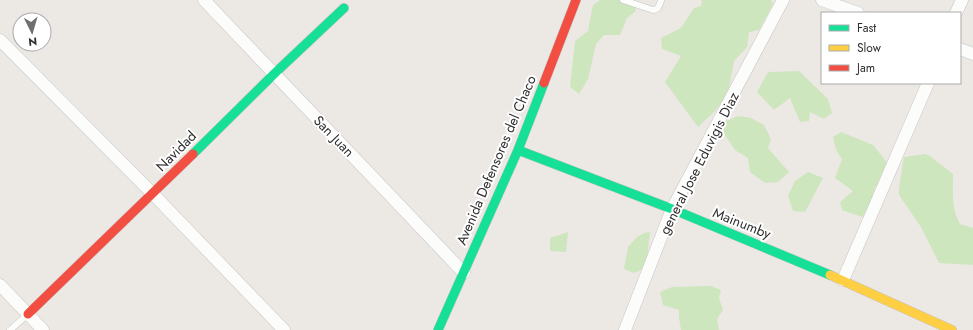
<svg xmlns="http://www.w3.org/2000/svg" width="973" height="330" font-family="Jost,sans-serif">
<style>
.green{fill:#cee6be}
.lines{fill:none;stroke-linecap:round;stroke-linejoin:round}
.lane-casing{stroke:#c5c4c5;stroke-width:7}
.street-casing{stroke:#c5c4c5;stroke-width:13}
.fast-casing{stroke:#c5c4c5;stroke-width:10}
.slow-casing{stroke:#c5c4c5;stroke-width:10}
.jam-casing{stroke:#c5c4c5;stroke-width:10}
.lane{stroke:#fcfcfb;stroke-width:6}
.street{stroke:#fcfcfb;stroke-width:12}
.fast{stroke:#16e098;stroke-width:9}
.slow{stroke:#ffcf43;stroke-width:9}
.jam{stroke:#f24e42;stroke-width:9}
.labels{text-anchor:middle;stroke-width:4;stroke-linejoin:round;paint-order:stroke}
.street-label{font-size:14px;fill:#2e2e2e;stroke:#fff}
</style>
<rect width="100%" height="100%" fill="#ece8e4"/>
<path class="green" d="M 600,0 L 633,0 L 635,5 L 636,11 L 627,18 L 620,35 L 604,35 L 596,44 L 588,79 L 579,94 L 570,87 L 575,41 L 588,31 L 593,5 Z
M 702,0 L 771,0 L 773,4 L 759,30 L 749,32 L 747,47 L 734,61 L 729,88 L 724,99 L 715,111 L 698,127 L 665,82 L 681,56 L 662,49 L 661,38 L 681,28 L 694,8 L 701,6 Z
M 799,71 L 828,99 L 832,113 L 824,119 L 810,112 L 809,121 L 800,122 L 790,98 L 774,110 L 757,92 L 768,72 Z
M 738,116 L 751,118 L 764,125 L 771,139 L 768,148 L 789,172 L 778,182 L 765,183 L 750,172 L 748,158 L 735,150 L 721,129 L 724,122 Z
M 841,132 L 873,145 L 894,171 L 886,182 L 875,187 L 871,207 L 862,217 L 842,210 L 840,202 L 853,191 L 835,178 L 842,159 L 836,150 L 833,137 Z
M 925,154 L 930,156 L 953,174 C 953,193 951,207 960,224 L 973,228 L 973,265 L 939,263 L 921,227 L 899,195 L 899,188 L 904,157 Z
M 808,172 L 823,178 L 805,212 L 793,211 L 788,196 L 795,181 Z
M 568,232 L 566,252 L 550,251 L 550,238 Z
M 650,232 L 646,268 L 634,273 L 624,269 L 628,247 L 637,237 L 644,233 Z
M 711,286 L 721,290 L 719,298 L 723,310 L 717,319 L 719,330 L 681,330 L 679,317 L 679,310 L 663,305 L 660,292 L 672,287 Z"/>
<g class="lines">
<g class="lane-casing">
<path id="lane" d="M 623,0 L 653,10 C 658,10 659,6 661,1
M 10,330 L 27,315"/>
</g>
<g class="street-casing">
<path id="street" d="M 204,0 L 464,273
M 822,0 L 858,13
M 956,13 L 962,0
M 0,40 L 153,194 L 284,330
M 960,49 L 973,54
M 843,280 L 928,83
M 0,285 L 43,330
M 625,330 L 672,209 L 783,0"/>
</g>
<g class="fast-casing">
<path id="fast" d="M 518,150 L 672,209 L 830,275
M 193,154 L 275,73 L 344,8
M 438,330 L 518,150 L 544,83"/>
</g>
<g class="slow-casing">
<path id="slow" d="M 830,275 L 952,330"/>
</g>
<g class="jam-casing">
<path id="jam" d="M 544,83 L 576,0
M 28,314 L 193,154"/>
</g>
<use href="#lane" class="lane"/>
<use href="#street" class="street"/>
<use href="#fast" class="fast"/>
<use href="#slow" class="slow"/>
<use href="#jam" class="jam"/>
</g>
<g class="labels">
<g class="street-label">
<text transform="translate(334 136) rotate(46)" y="5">San Juan</text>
<text transform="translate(176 151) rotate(-45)" y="5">Navidad</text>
<text transform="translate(496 160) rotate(-67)" y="5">Avenida Defensores del Chaco</text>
<text transform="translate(699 163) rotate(-63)" y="5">general Jose Eduvigis Diaz</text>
<text transform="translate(742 223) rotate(22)" y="5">Mainumby</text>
</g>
</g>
<rect x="821" y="12" width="140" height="72" fill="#ffffff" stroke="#ababab"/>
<rect x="829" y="25" width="20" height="6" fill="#16e098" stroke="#ababab"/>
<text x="857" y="32" font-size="12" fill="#2e2e2e">Fast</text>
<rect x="829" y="45" width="20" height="6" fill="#ffcf43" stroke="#ababab"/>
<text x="857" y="52" font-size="12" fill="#2e2e2e">Slow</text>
<rect x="829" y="65" width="20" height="6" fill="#f24e42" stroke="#ababab"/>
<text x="857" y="72" font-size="12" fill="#2e2e2e">Jam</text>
<g transform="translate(32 32) rotate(175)"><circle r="19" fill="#ffffff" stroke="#ababab"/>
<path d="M0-3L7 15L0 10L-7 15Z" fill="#706f6e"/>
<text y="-6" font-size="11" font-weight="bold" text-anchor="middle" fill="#2e2e2e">N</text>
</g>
</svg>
